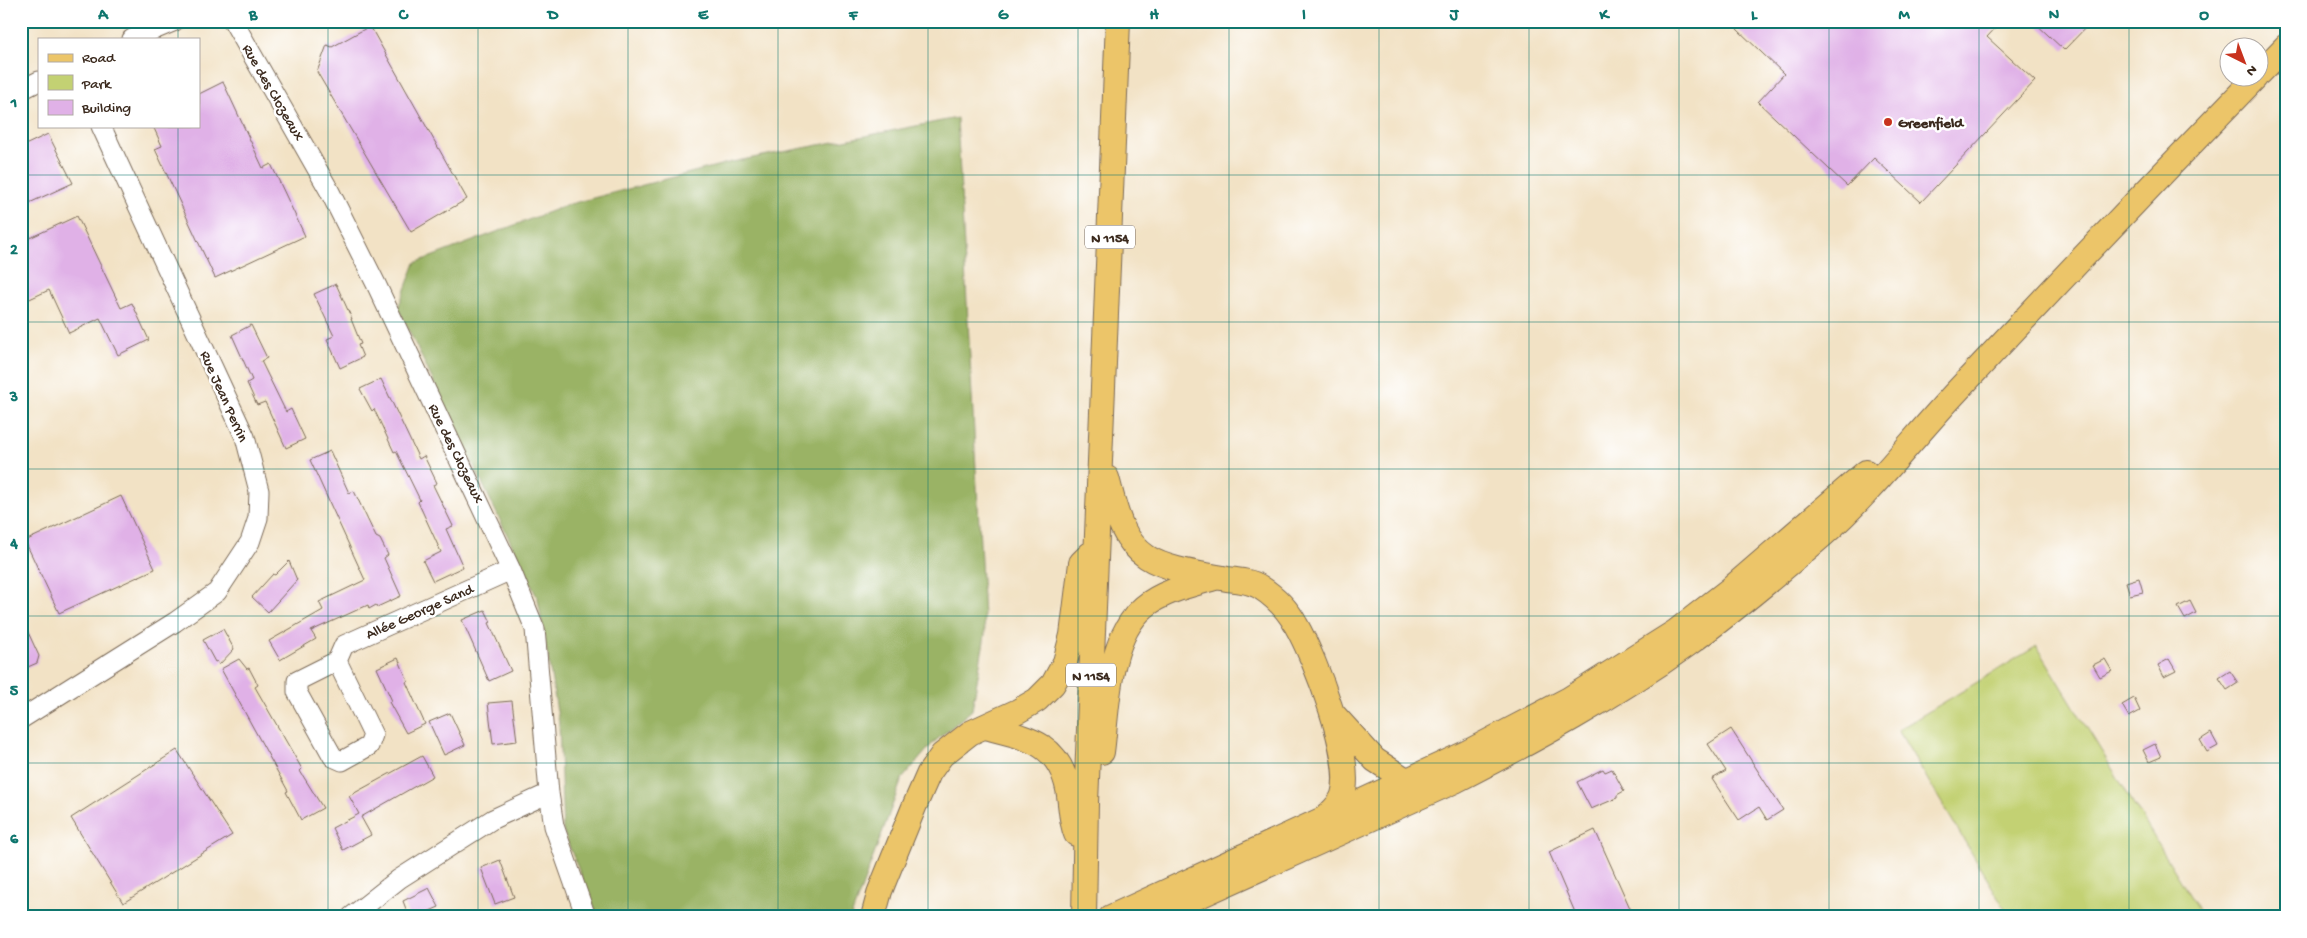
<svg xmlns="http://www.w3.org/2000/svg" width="2307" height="938" font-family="'Gochi Hand',sans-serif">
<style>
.green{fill:#c3d173;stroke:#7f7e48}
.forest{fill:#9ab365;stroke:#6a6e42}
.building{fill:#e0b1e7}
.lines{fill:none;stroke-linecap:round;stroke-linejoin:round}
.minor-casing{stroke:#7b6a58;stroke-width:21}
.major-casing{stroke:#7b6a58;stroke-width:26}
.minor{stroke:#fff;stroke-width:19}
.major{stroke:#ecc569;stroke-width:24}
.grid{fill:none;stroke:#0f766e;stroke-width:1;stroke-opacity:0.55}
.poi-dot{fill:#c8321e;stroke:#fff;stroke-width:2}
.labels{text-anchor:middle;stroke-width:5;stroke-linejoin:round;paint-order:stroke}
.shield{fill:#fff;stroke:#766a62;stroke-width:1}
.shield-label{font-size:14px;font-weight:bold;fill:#3b2a1e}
.street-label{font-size:15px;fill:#3b2a1e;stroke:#fff}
.poi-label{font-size:15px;font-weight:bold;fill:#3b2a1e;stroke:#fff;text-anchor:start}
.neatline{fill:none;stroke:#0f766e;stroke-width:2}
.grid-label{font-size:16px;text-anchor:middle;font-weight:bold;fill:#0f766e}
</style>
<rect width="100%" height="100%" fill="#fff"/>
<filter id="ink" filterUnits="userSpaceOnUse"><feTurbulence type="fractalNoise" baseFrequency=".02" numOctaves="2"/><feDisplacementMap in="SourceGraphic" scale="10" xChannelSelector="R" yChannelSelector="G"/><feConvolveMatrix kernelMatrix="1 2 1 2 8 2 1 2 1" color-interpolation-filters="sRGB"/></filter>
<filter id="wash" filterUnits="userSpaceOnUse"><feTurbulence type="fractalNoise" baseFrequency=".0096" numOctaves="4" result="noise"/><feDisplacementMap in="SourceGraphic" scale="20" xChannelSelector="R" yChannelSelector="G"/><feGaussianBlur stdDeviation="1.12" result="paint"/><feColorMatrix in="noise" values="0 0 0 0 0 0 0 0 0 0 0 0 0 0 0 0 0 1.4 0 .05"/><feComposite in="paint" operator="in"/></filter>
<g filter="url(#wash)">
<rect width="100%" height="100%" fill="#f2e2c5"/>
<path class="green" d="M 2037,646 L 2203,917 L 2010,917 L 1898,730 Z"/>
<path class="forest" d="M 957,118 L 985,635 L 972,710 L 933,743 L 902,779 L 851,917 L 598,917 L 563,831 L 559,723 L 538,599 L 398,308 L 415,263 L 570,204 L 732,162 Z"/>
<g id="blocks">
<path class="building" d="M 1744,21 L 2002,21 L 1987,37 L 2035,81 L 1921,202 L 1874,158 L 1847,186 L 1758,102 L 1784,74 L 1737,29 Z
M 2033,21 L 2092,21 L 2064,50 Z
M 370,26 L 467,199 L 411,232 L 317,72 L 327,45 L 332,47 Z
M 223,82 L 263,168 L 271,164 L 305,236 L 215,278 L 155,149 L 162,146 L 153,126 L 199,126 L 199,94 Z
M 48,134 L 73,183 L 27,204 L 21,193 L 21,147 Z
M 77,216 L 121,308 L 132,303 L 149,340 L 118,355 L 100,318 L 69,333 L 49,290 L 21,303 L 21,242 Z
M 336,284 L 352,319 L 351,319 L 361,344 L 358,345 L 363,357 L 340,368 L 327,339 L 334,336 L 314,294 Z
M 251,325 L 267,358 L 261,361 L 286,412 L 291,409 L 305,439 L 286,448 L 265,402 L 257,405 L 247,383 L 252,380 L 232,335 Z
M 381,379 L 419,459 L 424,456 L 437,483 L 433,485 L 453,526 L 446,529 L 463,567 L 433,581 L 423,561 L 441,552 L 418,502 L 420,500 L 396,451 L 394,452 L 374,409 L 372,411 L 360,389 Z
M 330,451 L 349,493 L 354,491 L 376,537 L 380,539 L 388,555 L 384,558 L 401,596 L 377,607 L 376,605 L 369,609 L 368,605 L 311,631 L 316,639 L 280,660 L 269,641 L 323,610 L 319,602 L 365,580 L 310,460 Z
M 121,496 L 155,569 L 59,613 L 25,541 Z
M 289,561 L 297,580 L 268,612 L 252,597 L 273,574 L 275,575 Z
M 2139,578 L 2143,592 L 2130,595 L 2126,582 Z
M 2190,601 L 2196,613 L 2185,619 L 2178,607 Z
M 485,610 L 491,622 L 489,623 L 511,671 L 489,681 L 462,620 Z
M 21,617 L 39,656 L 37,663 L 21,670 Z
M 223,629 L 234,649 L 219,665 L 217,661 L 215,662 L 203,640 Z
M 398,658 L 408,681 L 406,682 L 425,724 L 406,733 L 389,702 L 392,701 L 377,668 Z
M 239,659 L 247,669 L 249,668 L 258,685 L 255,687 L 302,769 L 300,771 L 323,808 L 301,820 L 286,792 L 288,791 L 221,669 Z
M 2105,659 L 2112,671 L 2100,677 L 2093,665 Z
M 2169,659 L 2176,671 L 2164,677 L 2158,665 Z
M 2230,671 L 2238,683 L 2227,690 L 2219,678 Z
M 2134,698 L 2140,711 L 2129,717 L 2122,705 Z
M 512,701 L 517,741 L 493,744 L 488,703 Z
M 450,713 L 465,745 L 444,755 L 429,722 Z
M 1731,729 L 1783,810 L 1767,820 L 1759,807 L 1739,820 L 1712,779 L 1726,771 L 1708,744 Z
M 2211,733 L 2218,746 L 2207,752 L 2200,740 Z
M 2155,744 L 2161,757 L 2149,762 L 2143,750 Z
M 177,750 L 232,835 L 123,903 L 71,818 Z
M 422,756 L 433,776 L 361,817 L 371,835 L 343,850 L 332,828 L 359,814 L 349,796 Z
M 1603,769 L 1605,772 L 1612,769 L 1624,791 L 1617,795 L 1617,798 L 1591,809 L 1577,782 Z
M 1595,830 L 1634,917 L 1577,917 L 1549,852 Z
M 500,860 L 514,897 L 495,904 L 481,868 Z
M 429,888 L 439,907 L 416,917 L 409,917 L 403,901 Z"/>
</g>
</g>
<g filter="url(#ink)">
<use href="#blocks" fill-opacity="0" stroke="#7b6a58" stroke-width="1"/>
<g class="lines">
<g class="minor-casing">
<path id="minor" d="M 233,21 L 329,190 L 376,284 L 511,570 L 535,629 L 549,793 L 554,826 L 586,917
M 132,39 L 175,21
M 21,90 L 39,81
M 337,661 L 373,735 L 369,746 L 342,761 L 333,757 L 297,692 L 297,681 L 337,661 L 344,645 L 511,570
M 21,719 L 175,622 L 217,592 L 250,542 L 258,518 L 259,491 L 245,437 L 101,126
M 351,917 L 399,879 L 493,819 L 549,793"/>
</g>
<g class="major-casing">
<path id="major" d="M 2260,73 L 2286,46
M 1107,478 C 1115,507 1120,539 1147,557 C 1167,570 1203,574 1227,579 C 1237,580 1251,581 1260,587 C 1274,596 1288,610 1296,625 C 1315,658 1354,759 1343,795 C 1340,804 1334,809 1327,816
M 1335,716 L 1375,760 L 1406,780
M 985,727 C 1026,738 1058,741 1068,789 C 1071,804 1070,819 1076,834
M 1102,752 C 1108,707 1107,639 1144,607 C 1163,591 1191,585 1215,578
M 873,917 L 880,891 L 914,807 L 929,773 L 942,755 L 970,733 L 1018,711 L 1037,700 L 1053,684 L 1065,662 L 1072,635 L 1081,563 L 1090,554
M 1084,917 L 1086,803 L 1118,21
M 1111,917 L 1466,753 L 1569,699 L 1675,632 L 1729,590 L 1866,472
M 1153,917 L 1455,781 C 1535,740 1615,697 1687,645 C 1734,611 1778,574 1822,536 C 1872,492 1912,439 1958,390 C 2056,285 2155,181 2255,78"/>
</g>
<use href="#minor" class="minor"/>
<use href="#major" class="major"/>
</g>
</g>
<path class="grid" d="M 178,21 L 178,39M 328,21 L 328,917M 478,21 L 478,917M 628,21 L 628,917M 778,21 L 778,917M 928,21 L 928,917M 1078,21 L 1078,917M 1229,21 L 1229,917M 1379,21 L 1379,917M 1529,21 L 1529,917M 1679,21 L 1679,917M 1829,21 L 1829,917M 1979,21 L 1979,917M 2129,21 L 2129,917M 178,126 L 178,917M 21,175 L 2286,175M 21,322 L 2286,322M 21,469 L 2286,469M 21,616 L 2286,616M 21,763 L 2286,763"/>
<circle class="poi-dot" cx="1888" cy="122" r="5"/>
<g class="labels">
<g class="shield">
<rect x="1085" y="225.5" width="50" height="23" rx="4"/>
<rect x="1066" y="663.5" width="50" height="23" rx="4"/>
</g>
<g class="shield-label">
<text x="1110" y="242">N 1154</text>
<text x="1091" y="680">N 1154</text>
</g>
<g class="street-label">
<text transform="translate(274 92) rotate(60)" y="5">Rue des Clozeaux</text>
<text transform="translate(225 396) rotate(66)" y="5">Rue Jean Perrin</text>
<text transform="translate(457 453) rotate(64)" y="5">Rue des Clozeaux</text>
<text transform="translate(419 611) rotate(-24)" y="5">Allée George Sand</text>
</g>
<g class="poi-label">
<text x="1898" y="127">Greenfield</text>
</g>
</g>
<rect width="2307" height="938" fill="none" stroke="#fff" stroke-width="55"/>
<rect x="38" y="38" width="162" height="90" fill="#ffffff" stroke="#b1aaa5"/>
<rect x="48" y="54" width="25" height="8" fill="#ecc569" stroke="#b1aaa5"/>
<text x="82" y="62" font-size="15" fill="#3b2a1e">Road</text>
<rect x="48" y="75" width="25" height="15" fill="#c3d173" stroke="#b1aaa5"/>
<text x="82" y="88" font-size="15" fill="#3b2a1e">Park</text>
<rect x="48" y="100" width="25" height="15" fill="#e0b1e7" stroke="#b1aaa5"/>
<text x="82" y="112" font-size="15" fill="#3b2a1e">Building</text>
<g transform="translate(2244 62) rotate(138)"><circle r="24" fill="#ffffff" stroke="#b1aaa5"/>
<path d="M0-4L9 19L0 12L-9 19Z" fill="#c8321e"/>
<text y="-8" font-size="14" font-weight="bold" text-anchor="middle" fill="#3b2a1e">N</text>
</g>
<rect x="28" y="28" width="2252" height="882" class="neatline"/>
<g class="grid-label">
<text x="103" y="19">A</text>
<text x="253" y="19">B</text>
<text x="403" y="19">C</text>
<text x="553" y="19">D</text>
<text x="703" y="19">E</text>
<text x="853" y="19">F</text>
<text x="1003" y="19">G</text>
<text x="1154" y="19">H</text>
<text x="1304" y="19">I</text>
<text x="1454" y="19">J</text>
<text x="1604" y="19">K</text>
<text x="1754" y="19">L</text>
<text x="1904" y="19">M</text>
<text x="2054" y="19">N</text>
<text x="2204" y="19">O</text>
<text x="14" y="107">1</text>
<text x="14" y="254">2</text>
<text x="14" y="401">3</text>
<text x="14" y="548">4</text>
<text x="14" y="695">5</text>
<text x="14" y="843">6</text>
</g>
</svg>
